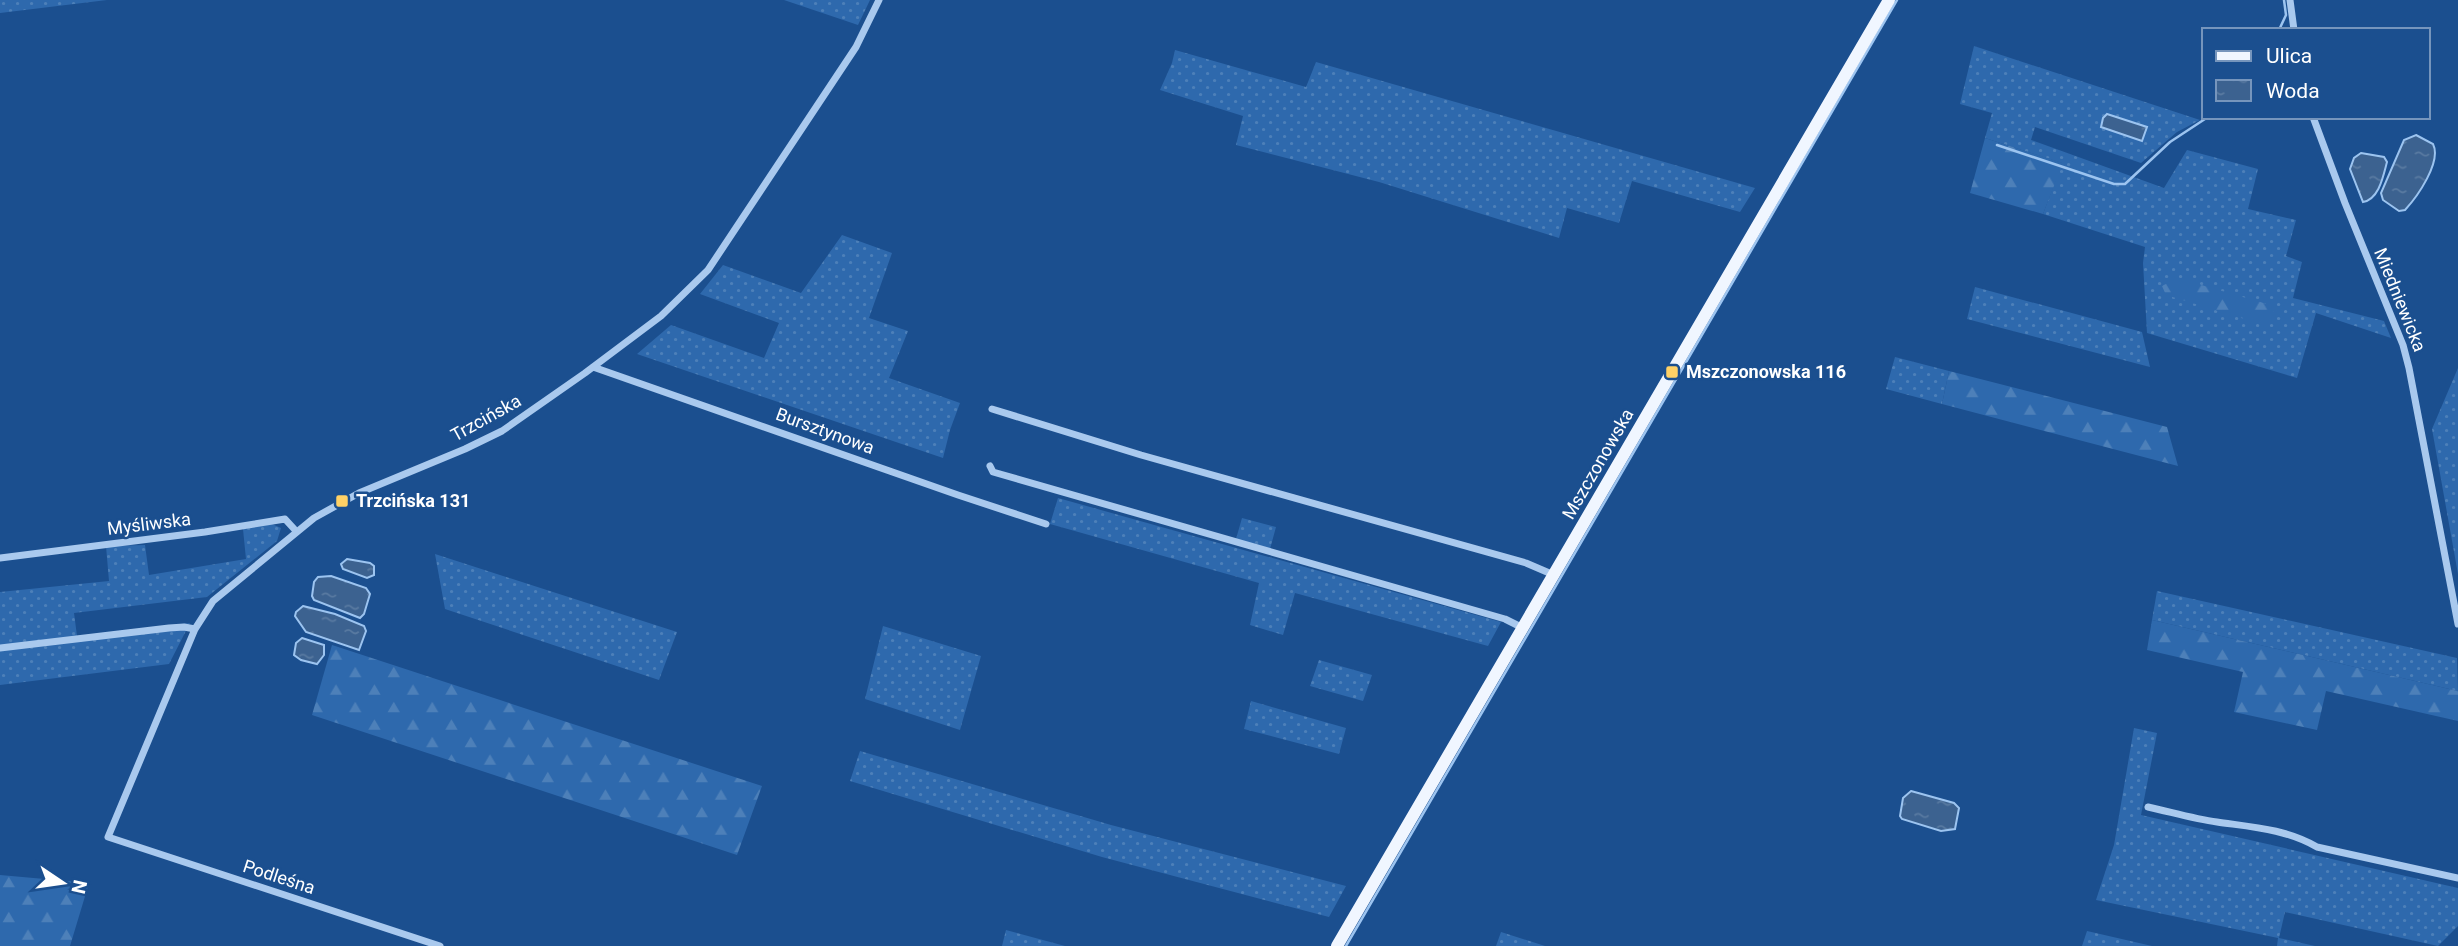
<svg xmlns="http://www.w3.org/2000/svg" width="2458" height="946" font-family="Roboto,sans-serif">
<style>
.grass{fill:url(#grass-dots)}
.forest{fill:url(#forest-firs)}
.water{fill:url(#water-ripples);stroke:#9cc4f0;stroke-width:2}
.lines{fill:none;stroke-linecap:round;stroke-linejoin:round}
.stream{stroke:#9cc4f0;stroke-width:2.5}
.minor{stroke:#a9c9ee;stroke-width:7}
.primary{stroke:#f0f6ff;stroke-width:12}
.poi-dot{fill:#ffd166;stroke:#1b4f8f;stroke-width:2.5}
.labels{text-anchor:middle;stroke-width:5;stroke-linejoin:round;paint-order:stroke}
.street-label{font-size:18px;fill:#fff;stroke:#1b4f8f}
.poi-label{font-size:18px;font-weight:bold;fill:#fff;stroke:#1b4f8f;text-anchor:start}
</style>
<defs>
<pattern id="grass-dots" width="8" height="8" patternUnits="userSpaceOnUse" patternTransform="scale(1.75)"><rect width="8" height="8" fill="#2e69ad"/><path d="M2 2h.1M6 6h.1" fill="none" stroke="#4d80b9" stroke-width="1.8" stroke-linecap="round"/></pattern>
<pattern id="forest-firs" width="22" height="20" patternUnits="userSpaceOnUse" patternTransform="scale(1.75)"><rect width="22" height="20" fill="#2e69ad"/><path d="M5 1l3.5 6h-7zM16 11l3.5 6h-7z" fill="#4d80b9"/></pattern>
<pattern id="water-ripples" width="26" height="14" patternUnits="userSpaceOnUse" patternTransform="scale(1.75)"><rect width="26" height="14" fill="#3c6290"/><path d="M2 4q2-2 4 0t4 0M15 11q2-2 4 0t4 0" fill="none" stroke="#597aa1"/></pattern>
</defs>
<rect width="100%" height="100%" fill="#1b4f8f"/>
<path class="grass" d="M 0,0 L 107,0 L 0,13 Z
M 784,0 L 870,0 L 858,25 Z
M 1974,46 L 2200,120 L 2177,132 L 2141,163 L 2035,127 L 2031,140 L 2164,188 L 2187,150 L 2258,169 L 2248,209 L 2296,220 L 2286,256 L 2302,262 L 2293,298 L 2384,321 L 2391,338 L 2316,313 L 2297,378 L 2147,333 L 2143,263 L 2145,247 L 2043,214 L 2062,163 L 1985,138 L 1992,113 L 1960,104 Z
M 1175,50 L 1306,87 L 1316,62 L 1755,188 L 1740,212 L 1632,181 L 1619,223 L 1567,208 L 1559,238 L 1379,182 L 1236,145 L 1243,116 L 1160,90 L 1172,63 Z
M 842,235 L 892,253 L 869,318 L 908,331 L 889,378 L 960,403 L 950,430 L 943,458 L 637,354 L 671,325 L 764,358 L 779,323 L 700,294 L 723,265 L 801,293 Z
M 1975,287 L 2142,332 L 2150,367 L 1967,319 Z
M 1895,357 L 1949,371 L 1942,404 L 1886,389 Z
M 2458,368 L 2458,574 L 2432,429 Z
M 1058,498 L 1501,622 L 1488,646 L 1295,593 L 1283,635 L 1250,625 L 1259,583 L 1050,524 Z
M 1242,518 L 1276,527 L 1270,549 L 1236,539 Z
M 272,524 L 281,528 L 277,541 L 207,597 L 74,613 L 77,636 L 190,623 L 169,664 L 0,685 L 0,592 L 109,581 L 106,546 L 145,545 L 149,575 L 246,559 L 243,529 Z
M 435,554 L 677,632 L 659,680 L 445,609 Z
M 2157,591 L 2457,658 L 2458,691 L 2152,620 Z
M 883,626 L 981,656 L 960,730 L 865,699 Z
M 1319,660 L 1372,675 L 1363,701 L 1310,686 Z
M 1251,701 L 1346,728 L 1339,754 L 1244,729 Z
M 2134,728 L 2157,733 L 2141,815 L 2458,888 L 2458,926 L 2438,946 L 2285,912 L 2279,938 L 2315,946 L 2277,946 L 2278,938 L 2096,900 L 2114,845 Z
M 860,751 L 1111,825 L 1346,886 L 1329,917 L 1102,857 L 850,781 Z
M 1006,930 L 1065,946 L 1002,946 Z
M 2087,931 L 2152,946 L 2082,946 Z
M 1501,932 L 1545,946 L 1496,946 Z"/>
<path class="forest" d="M 1985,138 L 2063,163 L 2043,214 L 1970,193 Z
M 2177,278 L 2274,306 L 2273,320 L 2251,321 L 2166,295 L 2162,286 Z
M 1949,371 L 2167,427 L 2178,466 L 1942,404 Z
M 2152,620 L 2458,691 L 2458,721 L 2326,691 L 2317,730 L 2234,712 L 2243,672 L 2147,650 Z
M 332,645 L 762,786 L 737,855 L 312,715 Z
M 0,875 L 89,883 L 70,946 L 0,946 Z"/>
<path class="water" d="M 2107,114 L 2147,127 L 2142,141 L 2101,127 L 2103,118 Z
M 2416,135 L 2433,144 C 2442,162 2417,197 2405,210 L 2399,211 L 2383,200 L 2381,193 L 2404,140 Z
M 2361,153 L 2384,157 L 2387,162 C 2383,177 2379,199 2363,202 L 2350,169 L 2354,158 Z
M 347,559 L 370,563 L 374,566 L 374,575 L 367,578 L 343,569 L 341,564 Z
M 331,576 L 366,588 L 370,594 L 364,614 L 360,618 L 314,600 L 312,596 L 314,582 L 318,577 Z
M 303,606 L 335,614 L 364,626 L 366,631 L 359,650 L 306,632 L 295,616 L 296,612 Z
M 302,638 L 324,645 L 324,655 L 317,664 L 301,660 L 294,655 L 296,643 Z
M 1911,791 L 1954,803 L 1959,808 L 1955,829 L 1941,831 L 1902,819 L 1900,816 L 1903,798 Z"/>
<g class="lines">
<path class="stream" d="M 2279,30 L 2286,15 L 2284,0
M 1997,145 L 2114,184 L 2125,184 L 2170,142 L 2208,117
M 1346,946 L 1897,0"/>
<path class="minor" d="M 2290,0 L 2294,30
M 2313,117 L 2345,203 L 2403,345 L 2409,368 L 2458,624
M 593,367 L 958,495 L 1046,524
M 992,409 L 1141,455 L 1526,563 L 1554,575
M 990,466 L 993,472 L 1505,619 L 1523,628
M 0,558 L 205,532 L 285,519 L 296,531
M 0,648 L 169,628 L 184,627 L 195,629
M 2148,807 C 2171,812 2194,819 2217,822 C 2252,827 2286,829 2317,847 L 2458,878
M 440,946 L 108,837 L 195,629 L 213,601 L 314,518 L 359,493 L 465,449 L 502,431 L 585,373 L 661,316 L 708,270 L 856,47 L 879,0"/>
<path class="primary" d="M 1337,946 L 1889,0"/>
</g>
<g class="poi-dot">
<rect x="1665" y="365" width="14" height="14" rx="3.5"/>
<rect x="335" y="494" width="14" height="14" rx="3.5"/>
</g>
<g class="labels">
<g class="street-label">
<text transform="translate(2400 300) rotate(68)" y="6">Miedniewicka</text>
<text transform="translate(486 418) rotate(-29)" y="6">Trzcińska</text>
<text transform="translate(825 431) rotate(20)" y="6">Bursztynowa</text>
<text transform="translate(1598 464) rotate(-60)" y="6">Mszczonowska</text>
<text transform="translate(149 524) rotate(-7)" y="6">Myśliwska</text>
<text transform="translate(279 877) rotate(18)" y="6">Podleśna</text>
</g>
<g class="poi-label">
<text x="1686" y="378">Mszczonowska 116</text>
<text x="356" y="507">Trzcińska 131</text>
</g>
</g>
<rect x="2202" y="28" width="228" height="91" fill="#1b4f8f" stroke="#7695bc" stroke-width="2"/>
<rect x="2216" y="51" width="35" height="10" fill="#f0f6ff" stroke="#7695bc" stroke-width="2"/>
<text x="2266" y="63" font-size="21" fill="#ffffff">Ulica</text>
<rect x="2216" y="80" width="35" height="21" fill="url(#water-ripples)" stroke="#7695bc" stroke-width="2"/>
<text x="2266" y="98" font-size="21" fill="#ffffff">Woda</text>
<g transform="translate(63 883) rotate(103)" stroke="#1b4f8f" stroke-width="5" paint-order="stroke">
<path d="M0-5L12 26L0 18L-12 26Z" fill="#ffffff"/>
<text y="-10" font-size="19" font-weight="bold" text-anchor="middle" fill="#ffffff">N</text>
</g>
</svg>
